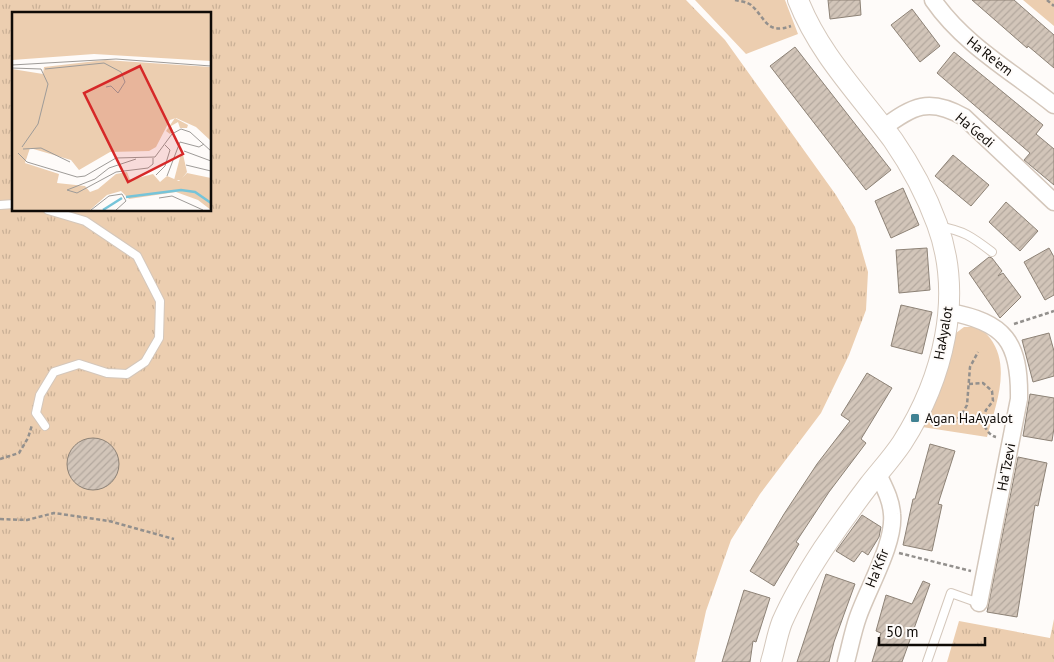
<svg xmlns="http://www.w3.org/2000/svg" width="1054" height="662" font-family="'PT Sans',sans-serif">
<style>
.grass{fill:url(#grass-tufts);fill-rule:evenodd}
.park{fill:#ecceb0}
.building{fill:url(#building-hatch);stroke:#8d8276}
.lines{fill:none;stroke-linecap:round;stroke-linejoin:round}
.service-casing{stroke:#d4c7bb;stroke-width:10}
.minor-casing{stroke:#d4c7bb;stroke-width:19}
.tertiary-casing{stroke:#d4c7bb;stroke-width:22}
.path{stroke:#93908d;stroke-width:2.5;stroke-dasharray:4 2.5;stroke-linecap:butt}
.service{stroke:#fff;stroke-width:8}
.minor{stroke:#fff;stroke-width:16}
.tertiary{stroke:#fff;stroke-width:20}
.poi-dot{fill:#408293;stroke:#fefbf9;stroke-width:2}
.labels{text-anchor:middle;stroke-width:4;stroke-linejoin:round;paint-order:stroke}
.street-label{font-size:14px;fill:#0f0b07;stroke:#fefbf9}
.poi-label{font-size:14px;fill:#0f0b07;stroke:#fefbf9;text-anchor:start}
.inset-river{fill:none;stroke:#76c4d9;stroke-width:2.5}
.inset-road{fill:none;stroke:#9e9b98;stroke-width:1}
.view{fill:#d62828;fill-opacity:0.15;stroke:#d62828;stroke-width:2.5}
.inset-edge{fill:none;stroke:#0f0b07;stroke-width:2.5}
</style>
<defs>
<pattern id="grass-tufts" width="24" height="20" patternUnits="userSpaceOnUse" patternTransform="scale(1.25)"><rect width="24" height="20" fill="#ecceb0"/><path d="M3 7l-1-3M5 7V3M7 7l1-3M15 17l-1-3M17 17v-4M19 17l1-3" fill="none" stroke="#c9b096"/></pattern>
<pattern id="building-hatch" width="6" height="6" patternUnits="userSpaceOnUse" patternTransform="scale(1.25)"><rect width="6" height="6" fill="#d2c5b9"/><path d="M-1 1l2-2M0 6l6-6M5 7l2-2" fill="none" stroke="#b3a89e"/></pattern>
</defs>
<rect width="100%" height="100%" fill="#fefbf9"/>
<path class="grass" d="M 0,0 L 686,0 L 725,40 L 836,195 L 855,227 L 868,272 L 866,310 L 849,355 L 821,413 L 760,494 L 731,540 L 706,611 L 695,662 L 0,662 ZM 14,14 L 210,14 L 210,210 L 14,210 Z
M 1054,619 L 1054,662 L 947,662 L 959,621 L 1050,638 Z"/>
<path class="park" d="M 695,0 L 785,0 L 798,34 L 746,54 Z
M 1023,0 L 1054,0 L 1054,26 Z
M 964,327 L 979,327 C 983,331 987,334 990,338 C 1012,367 995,407 987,437 L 922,427 L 938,397 L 956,333 Z"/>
<path class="building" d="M 828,0 L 860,0 L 861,15 L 830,19 Z
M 972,0 L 1014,0 L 1054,35 L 1054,68 L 1028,46 L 1027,48 Z
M 912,9 L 940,46 L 920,62 L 891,25 Z
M 795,47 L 891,170 L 866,190 L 770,66 Z
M 954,52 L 1043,125 L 1036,134 L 1054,149 L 1054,185 L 1024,160 L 1030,153 L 937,73 Z
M 953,155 L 989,185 L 971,206 L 935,176 Z
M 903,188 L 919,225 L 891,238 L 875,201 Z
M 1006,202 L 1038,231 L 1020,251 L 989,222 Z
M 927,248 L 930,290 L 899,293 L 896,250 Z
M 1049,248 L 1054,257 L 1054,295 L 1045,300 L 1024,262 Z
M 989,257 L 992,258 L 1002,271 L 998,276 L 1003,273 L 1021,297 L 1000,318 L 969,273 Z
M 901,305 L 932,312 L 922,354 L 891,346 Z
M 1049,333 L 1054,351 L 1054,376 L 1033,382 L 1022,340 Z
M 867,373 L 892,388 L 861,439 L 866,443 L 829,492 L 796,542 L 799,544 L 774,586 L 750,571 L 784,514 L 817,464 L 850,421 L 841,415 Z
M 1030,394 L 1054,398 L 1054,428 L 1052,441 L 1023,436 Z
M67 464a26 26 0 1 1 52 0a26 26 0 1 1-52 0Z
M 930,444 L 955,451 L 938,504 L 942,505 L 932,551 L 903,545 L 913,499 L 915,499 Z
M 1018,457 L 1047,463 L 1038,506 L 1035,505 L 1017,617 L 987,612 Z
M 862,515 L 881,527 L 879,537 L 868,555 L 862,551 L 854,562 L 836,551 Z
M 826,574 L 855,584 L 834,642 L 829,662 L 797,662 Z
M 923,581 L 930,584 L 902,662 L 872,662 L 881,633 L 876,631 L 886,595 L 912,604 Z
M 744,590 L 770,598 L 756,642 L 753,641 L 750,662 L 722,662 Z"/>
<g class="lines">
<g class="service-casing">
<path id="service" d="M 0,205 L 14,204
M 938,226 C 964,231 971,236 992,252
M 45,426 L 36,413 L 40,395 L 54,372 L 79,364 L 107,373 L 127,374 L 145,362 L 159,338 L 160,301 L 137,256 L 85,221 L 48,210
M 927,662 L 951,593 L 979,603"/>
</g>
<g class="minor-casing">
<path id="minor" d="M 933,0 C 964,45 1013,72 1054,105
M 883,128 C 913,106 929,97 964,117 L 1054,202
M 949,312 C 1005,322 1020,342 1019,399 L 979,603
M 846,662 C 850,647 853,631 858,617 C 868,588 895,543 892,514 C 891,499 884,487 878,474"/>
</g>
<g class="tertiary-casing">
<path id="tertiary" d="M 771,662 C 775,649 777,635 782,622 C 793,597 808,572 823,549 C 838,527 853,506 869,485 C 880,471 892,458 902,443 C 943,379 964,297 937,224 C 926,194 911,166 893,140 C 859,94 819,54 798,0"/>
</g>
<path class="path" d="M 735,0 C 740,1 747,2 751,5 C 766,18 766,35 791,26
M 1047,0 L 1054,6
M 1014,324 L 1054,311
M 969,384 L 983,383 L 992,391 L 993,401 L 986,410 L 982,420 C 985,427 988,435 996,437
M 933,420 L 941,422 L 956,421 L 962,414 L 967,405 L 970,367 L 978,352
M 0,459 L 19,453 L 28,438 L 32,425
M 0,519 L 27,520 L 54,513 L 109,521 L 174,539
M 899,553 L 971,571"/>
<use href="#service" class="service"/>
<use href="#minor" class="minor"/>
<use href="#tertiary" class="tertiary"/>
</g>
<rect class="poi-dot" x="910" y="413" width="10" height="10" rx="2.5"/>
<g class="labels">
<g class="street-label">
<text transform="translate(990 56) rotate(38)" y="5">Ha'Re'em</text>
<text transform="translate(975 130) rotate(40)" y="5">Ha'Gedi</text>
<text transform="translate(943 333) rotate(-80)" y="5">HaAyalot</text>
<text transform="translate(1006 467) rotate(-79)" y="5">Ha'Tzevi</text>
<text transform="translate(877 568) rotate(-68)" y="5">Ha'Kfir</text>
</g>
<g class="poi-label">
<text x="925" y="423">Agan HaAyalot</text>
</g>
</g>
<g transform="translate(12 12)">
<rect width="199" height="199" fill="#fefbf9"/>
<path d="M 0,0 L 199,0 L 199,49 L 82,42 L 0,48 ZM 93,48 L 199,55 L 199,129 L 184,115 L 164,106 L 158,108 L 144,135 L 137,139 L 98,140 L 67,158 L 59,148 L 18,136 L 13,151 L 47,162 L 45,171 L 73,174 L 78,180 L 86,177 L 104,162 L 115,160 L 118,168 L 141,162 L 148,170 L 155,164 L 167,169 L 175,161 L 199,166 L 199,198 L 186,188 L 164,180 L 117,187 L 109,179 L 95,183 L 78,198 L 0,198 L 0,57 L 31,62 L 32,55 Z" fill="#ecceb0"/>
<path d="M 163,106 L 176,113 L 175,116 L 168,116 L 166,110 L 159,114 L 161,119 L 158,122 L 154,119 ZM 170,138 L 175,160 L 169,168 L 162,168 Z" fill="#ecceb0"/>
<path class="inset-river" d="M 114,185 L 169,178 L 183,180 L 199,191M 91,198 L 110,186"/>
<path class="inset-road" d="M 0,53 L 104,47 L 199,54M 0,56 L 29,57 L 36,72 L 26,112 L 10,135M 33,57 L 92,51 L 109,60 L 113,70 L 106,81 L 99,74 L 94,75M 11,137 L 29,136 L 58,150M 172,139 L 199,149M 6,141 L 15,150 L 65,165 L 73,164 L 104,146 L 143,145 L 160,122 L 169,117 L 178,120 L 199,139M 124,147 L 97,156 L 83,167 L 55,178 L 65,181 L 104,160 L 136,156 L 141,152 L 141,146M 174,153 L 199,159M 144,163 L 153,154 L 158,138 L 153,133M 155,164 L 168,130 L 187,135 L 192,132M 147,186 L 160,184 L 191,198M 79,198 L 97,184 L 110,182 L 114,189 L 104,198"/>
<path class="view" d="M 128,54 L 171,142 L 116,170 L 72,81 Z"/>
<rect width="199" height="199" class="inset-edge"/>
</g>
<path d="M879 637v8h106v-8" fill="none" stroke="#0f0b07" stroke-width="2.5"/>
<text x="886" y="637" font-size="15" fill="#0f0b07" stroke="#fefbf9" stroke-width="4" paint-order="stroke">50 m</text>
</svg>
